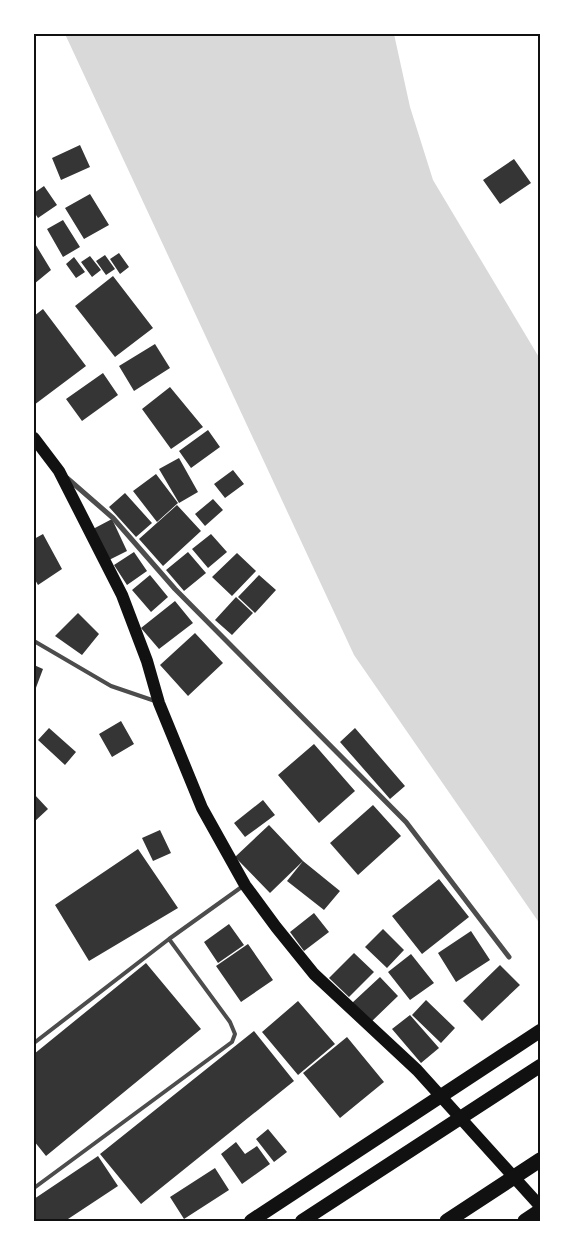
<svg xmlns="http://www.w3.org/2000/svg" width="574" height="1255" font-family="Rubik,sans-serif">
<style>
.water{fill:#d9d9d9}
.building{fill:#353535}
.lines{fill:none;stroke-linecap:round;stroke-linejoin:round}
.service{stroke:#4c4c4c;stroke-width:4}
.minor{stroke:#4c4c4c;stroke-width:5}
.primary{stroke:#111;stroke-width:12}
.trunk{stroke:#111;stroke-width:14}
.motorway{stroke:#111;stroke-width:15}
.neatline{fill:none;stroke:#111;stroke-width:2}
</style>
<rect width="100%" height="100%" fill="#fff"/>
<path class="water" d="M 65,34 L 394,34 L 410,107 L 433,180 L 540,359 L 540,924 L 354,655 Z"/>
<path class="building" d="M 80,145 L 90,167 L 61,180 L 52,158 Z
M 514,159 L 531,183 L 500,204 L 483,180 Z
M 44,186 L 57,205 L 38,218 L 34,212 L 34,193 Z
M 90,194 L 109,225 L 84,239 L 65,208 Z
M 63,220 L 80,247 L 63,257 L 47,229 Z
M 34,242 L 51,270 L 34,284 Z
M 119,253 L 129,267 L 120,274 L 110,259 Z
M 105,255 L 115,269 L 106,275 L 96,261 Z
M 90,256 L 101,270 L 92,277 L 81,262 Z
M 74,257 L 85,272 L 76,278 L 66,264 Z
M 113,276 L 153,328 L 115,357 L 75,306 Z
M 43,309 L 86,366 L 34,405 L 34,316 Z
M 155,344 L 170,368 L 134,391 L 119,366 Z
M 103,373 L 118,395 L 82,421 L 66,399 Z
M 170,387 L 203,427 L 171,449 L 142,409 Z
M 208,430 L 220,447 L 191,468 L 179,451 Z
M 179,458 L 198,492 L 179,503 L 159,469 Z
M 233,470 L 244,484 L 225,498 L 214,484 Z
M 156,474 L 178,503 L 157,522 L 133,491 Z
M 125,493 L 152,523 L 136,537 L 109,507 Z
M 213,499 L 223,510 L 205,526 L 195,514 Z
M 177,505 L 201,531 L 163,566 L 139,539 Z
M 112,519 L 127,551 L 109,560 L 93,529 Z
M 43,534 L 62,569 L 38,585 L 34,578 L 34,539 Z
M 211,534 L 227,552 L 208,568 L 192,549 Z
M 134,552 L 147,571 L 127,585 L 114,565 Z
M 188,552 L 206,573 L 184,591 L 166,570 Z
M 237,553 L 256,571 L 232,596 L 212,577 Z
M 150,575 L 168,597 L 151,612 L 132,590 Z
M 259,575 L 276,590 L 255,613 L 238,597 Z
M 236,597 L 253,613 L 232,635 L 215,620 Z
M 175,601 L 193,623 L 159,649 L 141,628 Z
M 78,613 L 99,634 L 82,655 L 55,636 Z
M 195,633 L 223,663 L 188,696 L 160,665 Z
M 34,665 L 43,669 L 34,693 Z
M 121,721 L 134,744 L 112,757 L 99,734 Z
M 49,728 L 76,752 L 65,765 L 38,740 Z
M 355,728 L 405,786 L 390,799 L 340,742 Z
M 314,744 L 355,791 L 319,823 L 278,775 Z
M 34,794 L 48,809 L 34,822 Z
M 263,800 L 275,815 L 245,837 L 234,823 Z
M 373,805 L 401,836 L 358,875 L 330,843 Z
M 269,825 L 303,861 L 270,893 L 235,857 Z
M 160,830 L 171,853 L 153,861 L 142,838 Z
M 138,849 L 178,908 L 89,961 L 55,905 Z
M 303,861 L 340,891 L 324,910 L 287,881 Z
M 439,879 L 469,917 L 422,954 L 392,916 Z
M 314,913 L 329,932 L 304,951 L 290,932 Z
M 229,924 L 244,945 L 218,963 L 204,942 Z
M 383,929 L 404,950 L 387,968 L 365,947 Z
M 471,931 L 490,960 L 456,982 L 438,953 Z
M 248,944 L 273,980 L 241,1002 L 216,966 Z
M 354,953 L 374,972 L 349,997 L 329,978 Z
M 411,954 L 434,983 L 410,1000 L 388,972 Z
M 146,963 L 201,1029 L 46,1156 L 34,1141 L 34,1054 Z
M 500,965 L 520,985 L 482,1021 L 463,1001 Z
M 380,977 L 398,996 L 370,1023 L 352,1003 Z
M 426,1000 L 455,1028 L 441,1043 L 412,1015 Z
M 298,1001 L 335,1044 L 298,1075 L 262,1032 Z
M 410,1015 L 439,1048 L 421,1063 L 392,1029 Z
M 254,1031 L 294,1081 L 141,1204 L 100,1154 Z
M 347,1037 L 384,1082 L 340,1118 L 303,1073 Z
M 268,1129 L 287,1152 L 274,1162 L 256,1139 Z
M 236,1142 L 245,1154 L 257,1146 L 270,1164 L 242,1184 L 221,1154 Z
M 98,1156 L 118,1186 L 65,1221 L 34,1221 L 34,1199 Z
M 215,1168 L 229,1190 L 184,1219 L 170,1197 Z"/>
<g class="lines">
<path class="service" d="M 34,641 L 111,686 L 155,701
M 34,1043 L 169,939 L 243,886
M 34,1188 L 232,1042 L 235,1034 L 230,1022 L 169,939"/>
<path class="minor" d="M 67,478 L 113,518 L 175,589 L 406,822 L 509,957"/>
<path class="primary" d="M 34,438 L 59,471 L 122,595 L 147,661 L 159,703 L 202,808 L 245,885 L 276,927 L 314,974 L 417,1070 L 540,1206"/>
<path class="trunk" d="M 251,1221 L 540,1031
M 302,1221 L 540,1066"/>
<path class="motorway" d="M 447,1221 L 540,1160
M 525,1221 L 540,1211"/>
</g>
<rect width="574" height="1255" fill="none" stroke="#ffffff" stroke-width="70"/>
<rect x="35" y="35" width="504" height="1185" class="neatline"/>
</svg>
